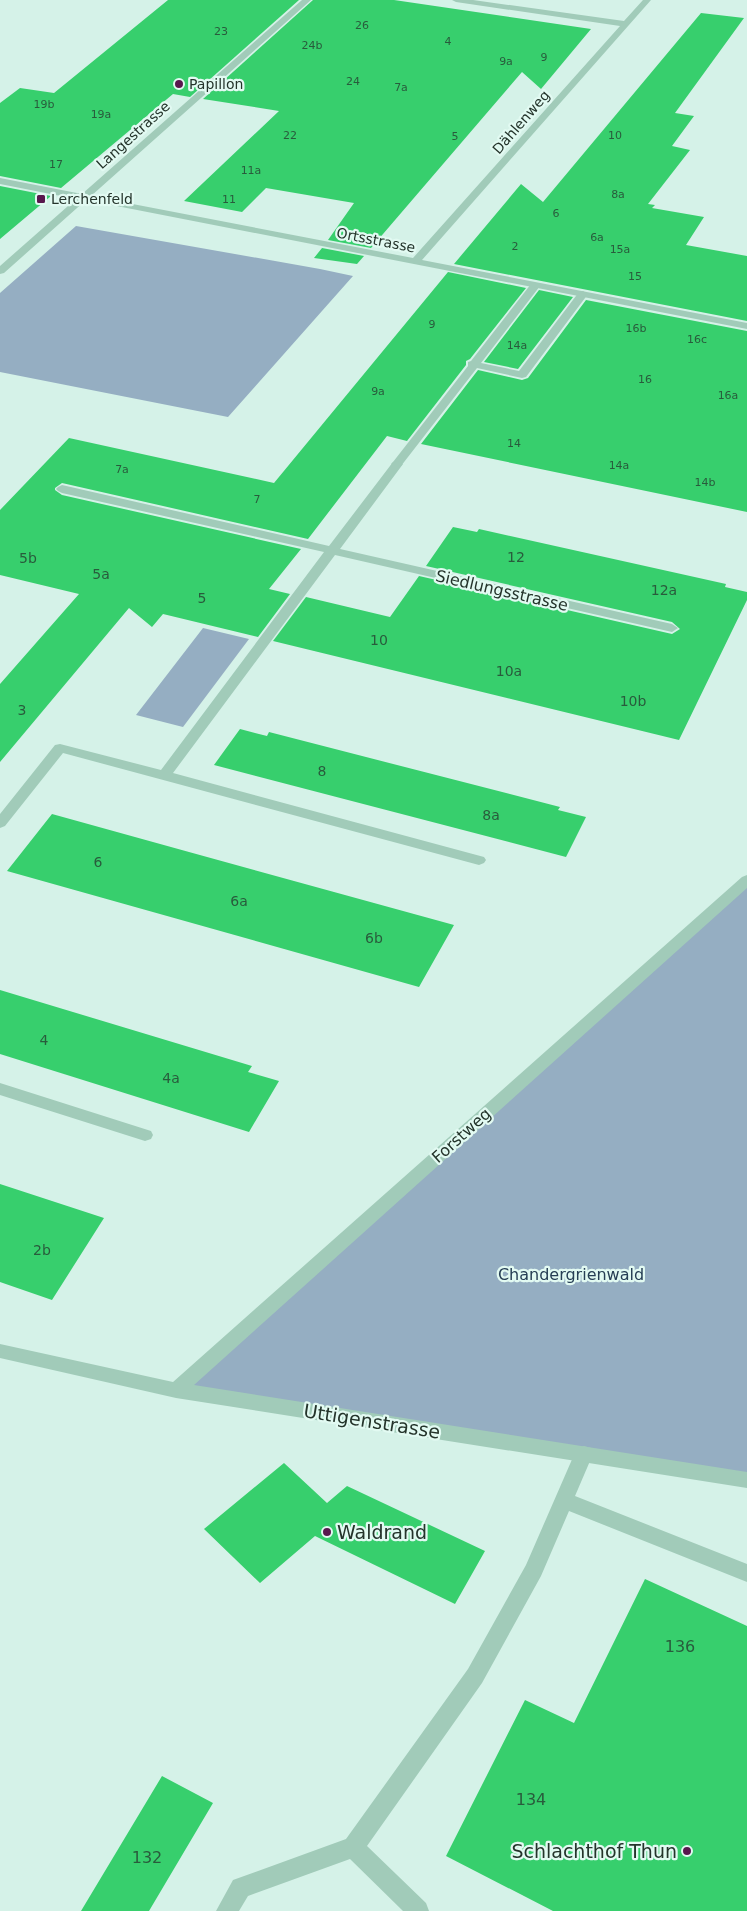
<svg xmlns="http://www.w3.org/2000/svg" width="747" height="1911" font-family="'DejaVu Sans',sans-serif">
<style>
.green{fill:#95aec2}
.building{fill:#37cf6d}
.lines{fill:none;stroke-linecap:round;stroke-linejoin:round}
.lane{fill:#a1cbb9;fill-rule:evenodd}
.street{fill:#a1cbb9;fill-rule:evenodd}
.poi-dot{fill:#58174d;stroke:#e2faf2;stroke-width:2}
.labels{text-anchor:middle;stroke-width:4.5;stroke-linejoin:round;paint-order:stroke}
.far-number-label{font-size:11px;fill:#295b3c}
.far-poi-label{font-size:14px;fill:#24342b;stroke:#e2faf2;text-anchor:start}
.far-street-label{font-size:14px;fill:#24342b;stroke:#e2faf2}
.number-label{font-size:14px;fill:#295b3c}
.street-label{font-size:16px;fill:#24342b;stroke:#e2faf2}
.park-label{font-size:16px;fill:#263e54;stroke:#e2faf2}
.near-number-label{font-size:16px;fill:#295b3c}
.near-street-label{font-size:19px;fill:#24342b;stroke:#e2faf2}
.near-poi-label{font-size:19px;fill:#24342b;stroke:#e2faf2;text-anchor:start}
</style>
<rect width="100%" height="100%" fill="#d5f2e8"/>
<path class="green" d="M 76,226 L 320,269 L 353,276 L 228,417 L 0,372 L 0,293 Z
M 203,628 L 249,639 L 183,727 L 136,715 Z
M 747,880 L 747,1480 L 176,1390 Z"/>
<path class="building" d="M 168,0 L 299,0 L 190,97 L 173,94 L 61,188 L 0,176 L 0,103 L 20,88 L 54,93 Z
M 313,0 L 394,0 L 591,29 L 541,89 L 522,72 L 371,248 L 328,240 L 354,203 L 266,188 L 242,212 L 184,201 L 279,111 L 203,99 Z
M 701,13 L 744,18 L 675,113 L 694,116 L 672,146 L 690,150 L 648,204 L 655,205 L 652,208 L 704,217 L 686,245 L 747,256 L 747,321 L 454,264 L 521,184 L 543,202 Z
M 0,186 L 51,196 L 0,239 Z
M 322,248 L 364,256 L 357,264 L 314,258 Z
M 448,272 L 526,288 L 470,359 L 466,361 L 466,365 L 407,441 L 387,436 L 308,539 L 62,483 L 55,488 L 55,490 L 62,495 L 301,549 L 269,589 L 290,594 L 258,637 L 163,614 L 152,627 L 129,608 L 0,762 L 0,684 L 79,594 L 0,575 L 0,510 L 69,438 L 274,483 Z
M 539,290 L 573,297 L 518,369 L 484,362 Z
M 586,300 L 747,331 L 747,512 L 421,444 L 478,370 L 522,380 L 528,378 Z
M 453,527 L 477,532 L 479,529 L 726,584 L 725,587 L 747,592 L 747,600 L 679,740 L 273,641 L 306,597 L 390,617 L 419,576 L 672,634 L 680,629 L 672,622 L 426,566 Z
M 240,729 L 267,736 L 269,732 L 560,807 L 558,810 L 586,817 L 566,857 L 214,765 Z
M 52,814 L 189,852 L 454,925 L 419,987 L 7,871 Z
M 0,990 L 252,1066 L 248,1072 L 279,1081 L 249,1132 L 0,1054 Z
M 0,1184 L 104,1218 L 52,1300 L 0,1282 Z
M 284,1463 L 327,1503 L 347,1486 L 485,1551 L 455,1604 L 315,1536 L 260,1583 L 204,1529 Z
M 645,1579 L 747,1626 L 747,1911 L 553,1911 L 446,1856 L 525,1700 L 574,1723 Z
M 162,1776 L 213,1803 L 149,1911 L 81,1911 Z"/>
<g class="lines">
<path class="lane" d="M 535,283 L 540,286 L 481,363 L 519,371 L 579,292 L 583,291 L 588,294 L 526,377 L 522,378 L 477,368 L 401,466 L 393,466 L 391,464 L 393,462 L 468,366 L 468,362 L 471,361 L 531,284 Z
M 584,1446 L 591,1448 L 593,1454 L 575,1496 L 747,1564 L 747,1582 L 569,1511 L 541,1576 L 482,1683 L 367,1846 L 426,1903 L 429,1911 L 403,1911 L 350,1859 L 248,1896 L 239,1911 L 216,1911 L 233,1880 L 346,1839 L 468,1669 L 526,1565 L 577,1448 Z"/>
<path class="street" d="M 302,0 L 311,0 L 91,196 L 413,258 L 620,26 L 456,2 L 452,0 L 473,0 L 624,21 L 643,0 L 651,0 L 422,260 L 747,323 L 747,329 L 86,200 L 4,273 L 0,274 L 0,266 L 76,199 L 0,184 L 0,178 L 82,194 Z
M 397,461 L 403,464 L 340,549 L 672,624 L 678,628 L 672,632 L 335,555 L 173,773 L 484,857 L 486,860 L 484,863 L 479,865 L 63,753 L 5,826 L 0,828 L 0,814 L 55,745 L 60,744 L 161,770 L 324,552 L 62,493 L 58,491 L 56,489 L 58,487 L 62,485 L 329,546 L 393,462 Z
M 747,875 L 747,888 L 194,1385 L 747,1472 L 747,1488 L 176,1398 L 0,1358 L 0,1344 L 173,1382 L 742,877 Z
M 0,1083 L 151,1131 L 153,1135 L 151,1139 L 145,1141 L 0,1095 Z"/>
</g>
<g class="poi-dot">
<circle cx="179" cy="84" r="5"/>
<rect x="36" y="194" width="10" height="10" rx="2.5"/>
<circle cx="327" cy="1532" r="5"/>
<circle cx="687" cy="1851" r="5"/>
</g>
<g class="labels">
<g class="far-number-label">
<text x="362" y="29">26</text>
<text x="221" y="35">23</text>
<text x="448" y="45">4</text>
<text x="312" y="49">24b</text>
<text x="544" y="61">9</text>
<text x="506" y="65">9a</text>
<text x="353" y="85">24</text>
<text x="401" y="91">7a</text>
<text x="44" y="108">19b</text>
<text x="101" y="118">19a</text>
<text x="290" y="139">22</text>
<text x="615" y="139">10</text>
<text x="455" y="140">5</text>
<text x="56" y="168">17</text>
<text x="251" y="174">11a</text>
<text x="618" y="198">8a</text>
<text x="229" y="203">11</text>
<text x="556" y="217">6</text>
<text x="597" y="241">6a</text>
<text x="515" y="250">2</text>
<text x="620" y="253">15a</text>
<text x="635" y="280">15</text>
<text x="432" y="328">9</text>
<text x="636" y="332">16b</text>
<text x="697" y="343">16c</text>
<text x="517" y="349">14a</text>
<text x="645" y="383">16</text>
<text x="378" y="395">9a</text>
<text x="728" y="399">16a</text>
<text x="514" y="447">14</text>
<text x="619" y="469">14a</text>
<text x="122" y="473">7a</text>
<text x="705" y="486">14b</text>
<text x="257" y="503">7</text>
</g>
<g class="far-poi-label">
<text x="189" y="89">Papillon</text>
<text x="51" y="204">Lerchenfeld</text>
</g>
<g class="far-street-label">
<text transform="translate(521 122) rotate(-49)" y="5">Dählenweg</text>
<text transform="translate(133 135) rotate(-42)" y="5">Langestrasse</text>
<text transform="translate(376 240) rotate(11)" y="5">Ortsstrasse</text>
</g>
<g class="number-label">
<text x="516" y="562">12</text>
<text x="28" y="563">5b</text>
<text x="101" y="579">5a</text>
<text x="664" y="595">12a</text>
<text x="202" y="603">5</text>
<text x="379" y="645">10</text>
<text x="509" y="676">10a</text>
<text x="633" y="706">10b</text>
<text x="22" y="715">3</text>
<text x="322" y="776">8</text>
<text x="491" y="820">8a</text>
<text x="98" y="867">6</text>
<text x="239" y="906">6a</text>
<text x="374" y="943">6b</text>
<text x="44" y="1045">4</text>
<text x="171" y="1083">4a</text>
<text x="42" y="1255">2b</text>
</g>
<g class="street-label">
<text transform="translate(502 590) rotate(13)" y="6">Siedlungsstrasse</text>
<text transform="translate(461 1135) rotate(-42)" y="6">Forstweg</text>
</g>
<g class="park-label">
<text x="571" y="1280">Chandergrienwald</text>
</g>
<g class="near-number-label">
<text x="680" y="1652">136</text>
<text x="531" y="1805">134</text>
<text x="147" y="1863">132</text>
</g>
<g class="near-street-label">
<text transform="translate(372 1421) rotate(9)" y="7">Uttigenstrasse</text>
</g>
<g class="near-poi-label">
<text x="337" y="1539">Waldrand</text>
<text x="677" y="1858" text-anchor="end">Schlachthof Thun</text>
</g>
</g>
</svg>
